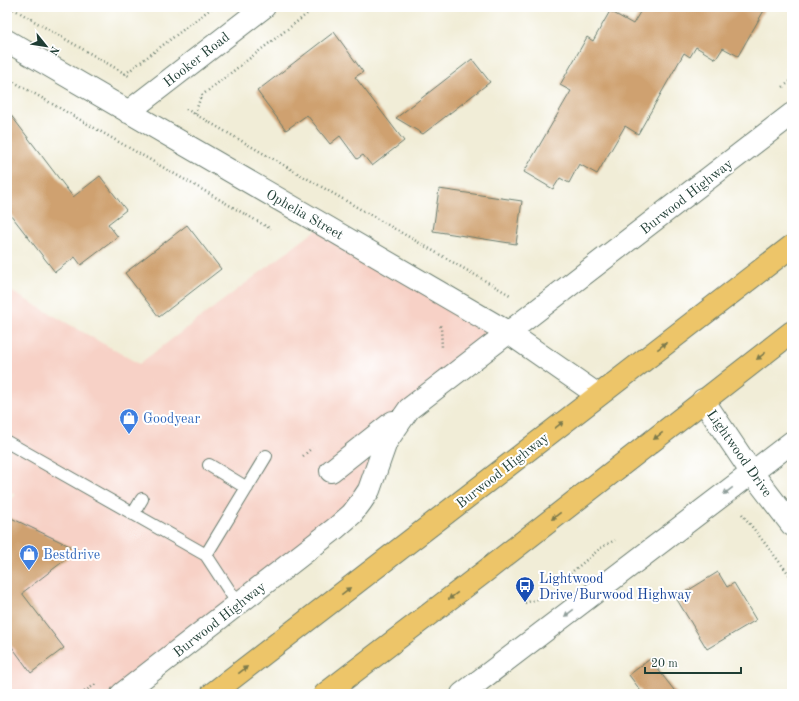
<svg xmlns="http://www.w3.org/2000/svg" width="799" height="701" font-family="'Old Standard TT',serif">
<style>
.built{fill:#f7d1c6}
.building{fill:#cfa16f}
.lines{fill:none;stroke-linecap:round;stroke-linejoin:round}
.lane-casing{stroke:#687b6d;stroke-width:14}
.street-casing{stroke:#687b6d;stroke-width:24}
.highway-casing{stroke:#687b6d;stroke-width:24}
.path{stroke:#687b6d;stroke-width:2.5;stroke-dasharray:1 3;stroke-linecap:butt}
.lane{stroke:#fff;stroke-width:12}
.street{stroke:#fff;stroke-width:22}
.highway{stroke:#edc569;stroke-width:22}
.oneway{fill:#7c7a4c}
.oneway2{fill:#8f9e9a}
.labels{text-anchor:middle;stroke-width:4;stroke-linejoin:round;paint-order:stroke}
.street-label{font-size:14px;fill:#1f3d34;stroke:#fff}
.shop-label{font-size:14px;fill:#366cbe;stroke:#fff;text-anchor:start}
.transit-label{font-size:14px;fill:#164399;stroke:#fff;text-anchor:start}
</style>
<rect width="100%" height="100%" fill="#fff"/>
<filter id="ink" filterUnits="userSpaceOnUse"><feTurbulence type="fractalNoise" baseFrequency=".025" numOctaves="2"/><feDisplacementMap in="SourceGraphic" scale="8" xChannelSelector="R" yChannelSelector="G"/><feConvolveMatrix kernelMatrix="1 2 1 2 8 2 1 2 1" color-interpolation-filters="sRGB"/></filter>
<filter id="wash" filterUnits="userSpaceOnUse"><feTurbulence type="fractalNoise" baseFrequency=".012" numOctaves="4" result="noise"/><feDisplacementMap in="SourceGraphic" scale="16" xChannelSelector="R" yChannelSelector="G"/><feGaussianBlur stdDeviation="0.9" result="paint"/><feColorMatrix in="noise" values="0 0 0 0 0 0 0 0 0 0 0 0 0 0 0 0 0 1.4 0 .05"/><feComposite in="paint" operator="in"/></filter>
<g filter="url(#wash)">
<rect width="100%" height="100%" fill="#f1edd7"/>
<path class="built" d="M 323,225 L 509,333 L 409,409 L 369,490 L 122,694 L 7,694 L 7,502 L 16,495 L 7,490 L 7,289 L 139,364 Z"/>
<g id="blocks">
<path class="building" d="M 643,7 L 766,7 L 738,56 L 723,48 L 716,59 L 696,47 L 690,57 L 684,53 L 638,134 L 625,126 L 597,174 L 579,164 L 569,183 L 560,178 L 553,189 L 524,172 L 571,91 L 560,85 L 587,37 L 593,41 L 610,11 L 633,24 Z
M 334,32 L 363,72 L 355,77 L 404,141 L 372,166 L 363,155 L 357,159 L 340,136 L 330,144 L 307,115 L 286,130 L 257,91 Z
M 472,59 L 490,82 L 423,134 L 396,118 Z
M 7,110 L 73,197 L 100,176 L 126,210 L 108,224 L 118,237 L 81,265 L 75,257 L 55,272 L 7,210 Z
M 439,189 L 522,201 L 516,244 L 433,231 Z
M 187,225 L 221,269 L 159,317 L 125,273 Z
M 7,516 L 78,550 L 22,593 L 64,648 L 31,673 L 7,640 Z
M 718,572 L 727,587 L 734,583 L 756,620 L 707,649 L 676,598 Z
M 650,659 L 677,694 L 643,694 L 629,675 Z"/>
</g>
</g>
<g filter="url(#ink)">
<use href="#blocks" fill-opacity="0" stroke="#687b6d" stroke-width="1"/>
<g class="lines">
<g class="lane-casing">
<path id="lane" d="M 7,442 L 206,555 L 238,604
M 209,465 L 247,488
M 133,514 L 142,499
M 206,555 L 266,456"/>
</g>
<g class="street-casing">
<path id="street" d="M 7,41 L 509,333 L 598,395
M 128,112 L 264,7
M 703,400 L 752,473 L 792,525
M 331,471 L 393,422
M 122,694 L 336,528 L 352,514 L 361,502 L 369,490 L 386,442 L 409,409 L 792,114
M 462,694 L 792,442"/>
</g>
<g class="highway-casing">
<path id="highway" d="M 212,694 L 792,246
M 325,694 L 483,573 L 792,332"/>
</g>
<path class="path" d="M 10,7 L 129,76
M 125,74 L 213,7
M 7,78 L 271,229
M 783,87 L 792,80
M 186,109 L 510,295
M 195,114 L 201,96 L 316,7
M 440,326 L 441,327 L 442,348
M 303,456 L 312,448
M 742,514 L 792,578
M 567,576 L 602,547 L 615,540
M 525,603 L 537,599 L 542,595
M 81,694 L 96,684"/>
<use href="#lane" class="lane"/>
<use href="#street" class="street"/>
<use href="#highway" class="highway"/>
</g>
<defs><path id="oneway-solid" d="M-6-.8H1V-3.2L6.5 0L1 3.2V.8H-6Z"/></defs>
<g class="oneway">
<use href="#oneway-solid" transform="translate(662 346) rotate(-38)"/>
<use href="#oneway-solid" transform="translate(761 356) rotate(142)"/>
<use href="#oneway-solid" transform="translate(559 425) rotate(-38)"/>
<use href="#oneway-solid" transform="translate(658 436) rotate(142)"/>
<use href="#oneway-solid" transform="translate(556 516) rotate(142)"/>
<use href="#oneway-solid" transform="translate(346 591) rotate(-38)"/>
<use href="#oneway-solid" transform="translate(453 596) rotate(143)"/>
<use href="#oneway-solid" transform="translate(243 670) rotate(-38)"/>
</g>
<g class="oneway2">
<use href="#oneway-solid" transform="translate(728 491) rotate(143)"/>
<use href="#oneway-solid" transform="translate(569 613) rotate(143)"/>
</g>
</g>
<defs>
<g id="shop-pin" transform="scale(1)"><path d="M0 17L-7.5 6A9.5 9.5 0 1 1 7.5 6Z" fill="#3f7fe0" stroke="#fff"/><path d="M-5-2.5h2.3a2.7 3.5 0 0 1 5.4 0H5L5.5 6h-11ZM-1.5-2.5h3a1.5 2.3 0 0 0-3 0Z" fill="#fff"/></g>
<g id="bus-pin" transform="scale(1)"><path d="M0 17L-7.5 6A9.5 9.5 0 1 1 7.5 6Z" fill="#1a4fb4" stroke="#fff"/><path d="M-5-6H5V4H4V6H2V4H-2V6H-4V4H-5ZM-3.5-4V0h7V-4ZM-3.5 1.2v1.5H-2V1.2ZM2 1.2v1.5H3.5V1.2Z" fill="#fff"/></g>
</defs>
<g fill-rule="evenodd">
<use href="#shop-pin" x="129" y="418"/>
<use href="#shop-pin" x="29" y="554"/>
<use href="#bus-pin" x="525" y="586"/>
</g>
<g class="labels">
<g class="street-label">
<text transform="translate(196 59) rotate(-38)" y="5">Hooker Road</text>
<text transform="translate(686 196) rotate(-38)" y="5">Burwood Highway</text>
<text transform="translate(305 214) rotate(30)" y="5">Ophelia Street</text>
<text transform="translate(740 453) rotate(55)" y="5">Lightwood Drive</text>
<text transform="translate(502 470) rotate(-38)" y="5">Burwood Highway</text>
<text transform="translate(219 619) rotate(-38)" y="5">Burwood Highway</text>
</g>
<g class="shop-label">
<text x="143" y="423">Goodyear</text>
<text x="43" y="559">Bestdrive</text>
</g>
<g class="transit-label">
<text x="539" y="583">Lightwood<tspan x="539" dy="16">Drive/Burwood Highway</tspan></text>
</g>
</g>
<rect width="799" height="701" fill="none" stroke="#fff" stroke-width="24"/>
<g transform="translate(46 46) rotate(120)" stroke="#ffffff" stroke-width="3" paint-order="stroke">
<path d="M0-3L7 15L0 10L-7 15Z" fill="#1f3d34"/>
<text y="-6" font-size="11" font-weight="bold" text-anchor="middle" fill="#1f3d34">N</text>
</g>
<path d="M645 667v6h96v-6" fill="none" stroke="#1f3d34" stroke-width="2"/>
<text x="651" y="667" font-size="12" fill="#1f3d34" stroke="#ffffff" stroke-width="3" paint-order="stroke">20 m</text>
</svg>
